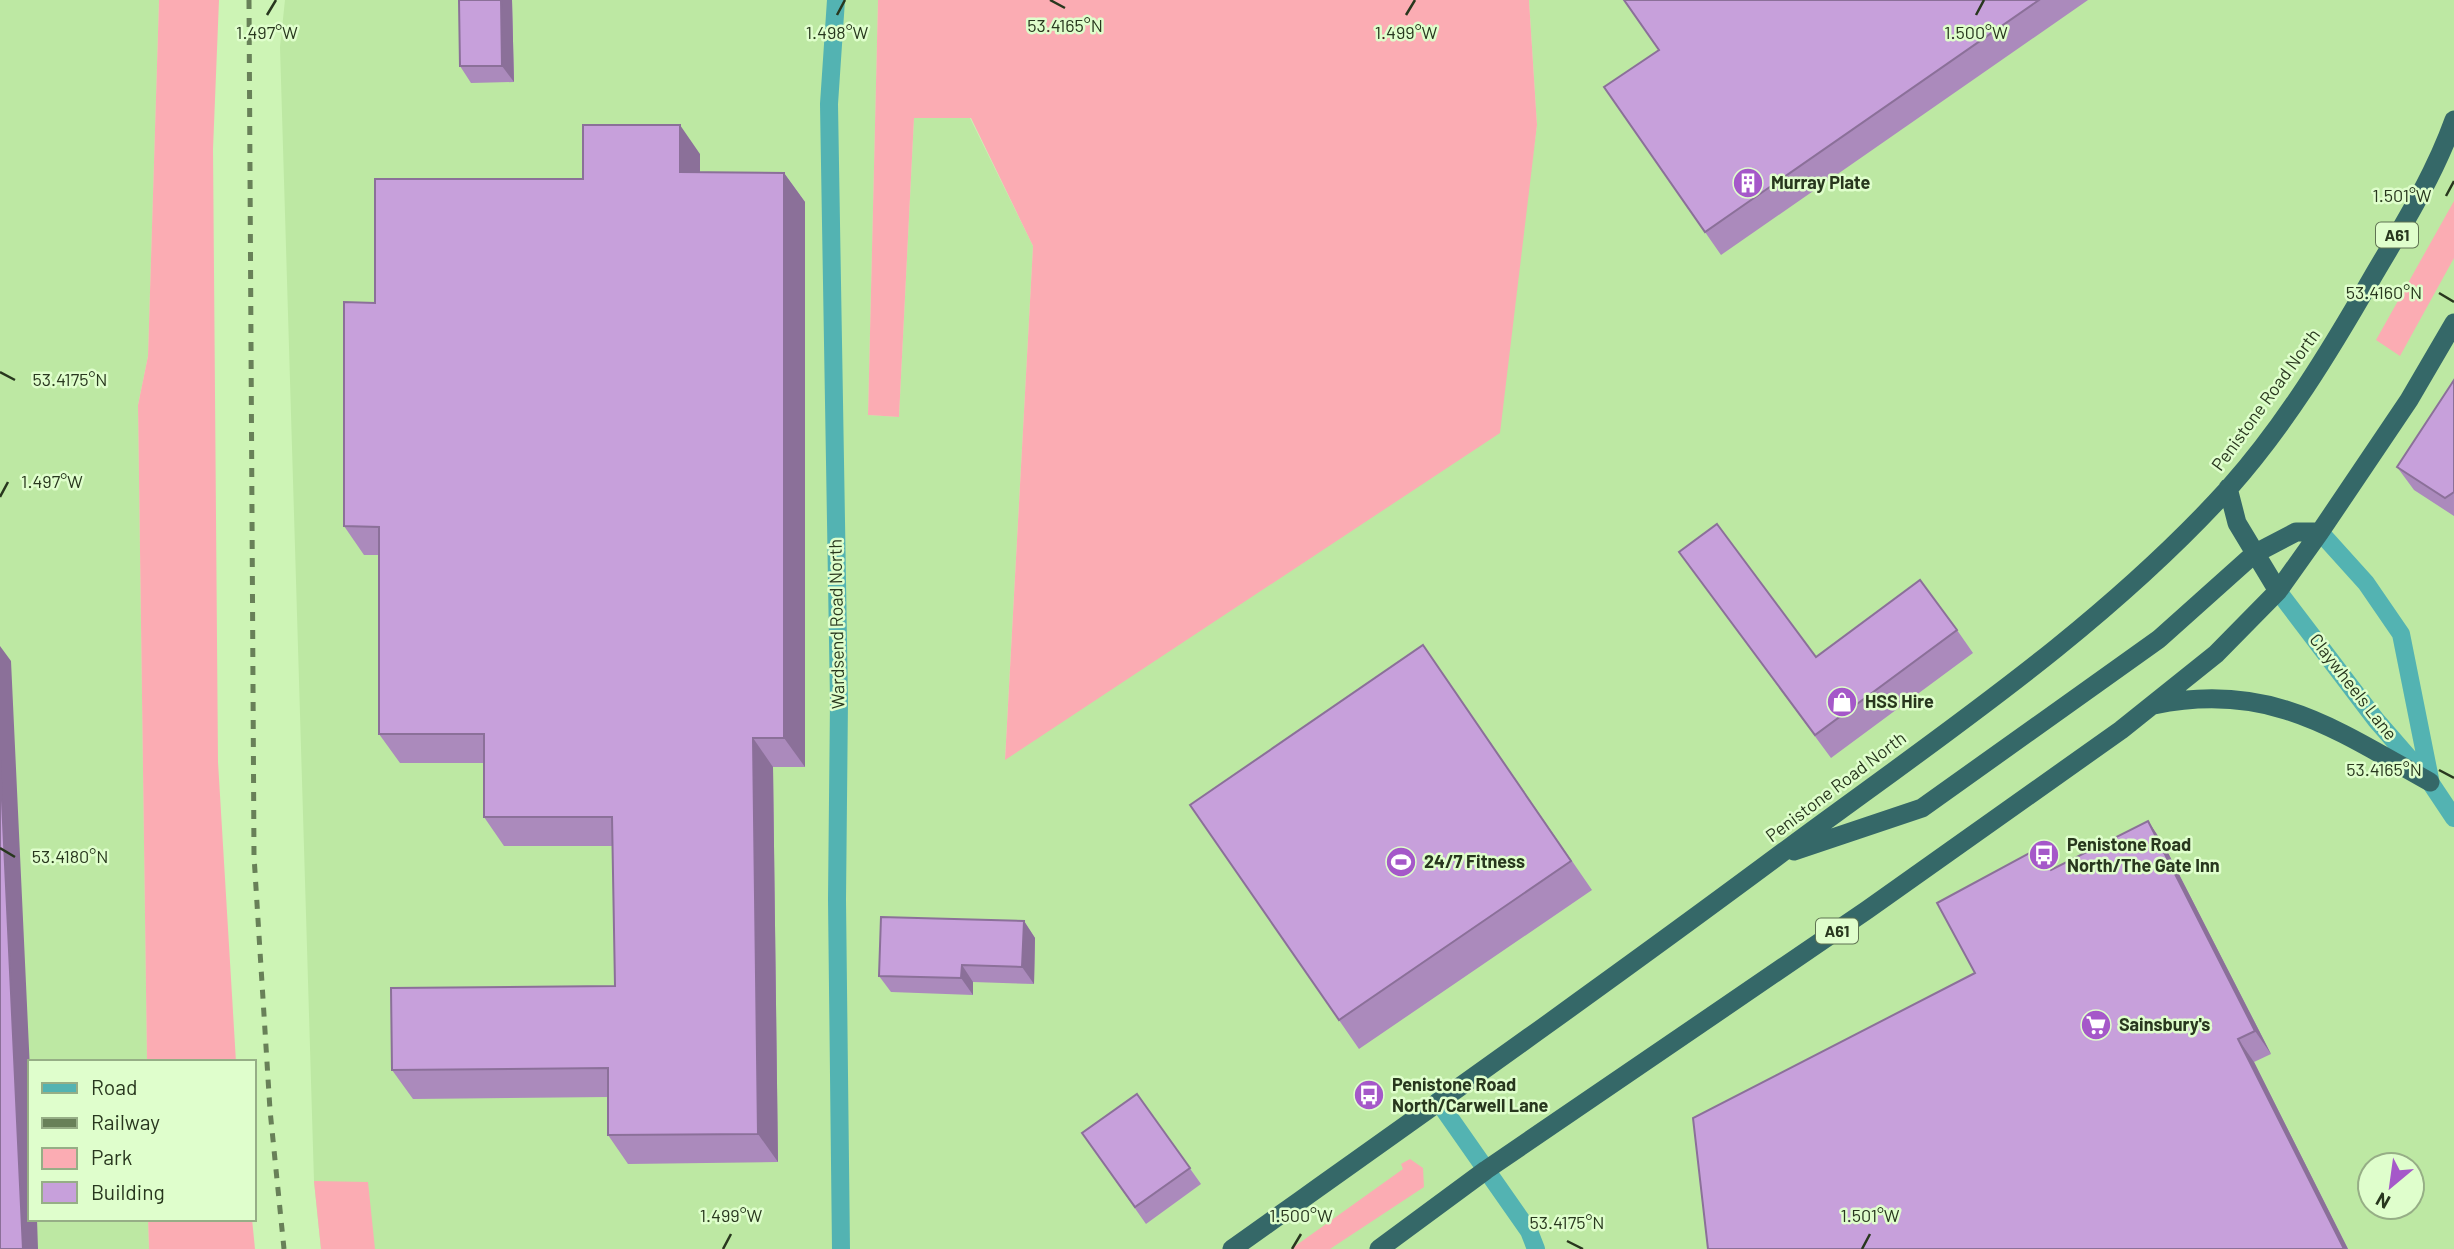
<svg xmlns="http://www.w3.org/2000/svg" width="2454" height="1249" font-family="Barlow,sans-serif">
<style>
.built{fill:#bde8a3;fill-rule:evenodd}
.green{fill:#fbacb3}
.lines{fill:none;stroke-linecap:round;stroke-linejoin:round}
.minor{stroke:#53b3b2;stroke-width:18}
.trunk{stroke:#356868;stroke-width:19}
.rail{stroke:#688058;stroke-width:5;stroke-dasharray:9 9;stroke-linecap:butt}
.wall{fill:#ab8abc}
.shaded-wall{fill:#8b7099}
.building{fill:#c7a0db;stroke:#8b7099;stroke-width:2}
.ticks{fill:none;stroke:#28371e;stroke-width:2.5}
.labels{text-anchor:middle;stroke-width:5;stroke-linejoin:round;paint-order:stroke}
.shield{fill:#dffecc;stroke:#5f7352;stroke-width:2}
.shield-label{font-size:16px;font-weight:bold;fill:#28371e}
.poi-label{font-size:18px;font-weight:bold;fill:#28371e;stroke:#dffecc;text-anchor:start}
.street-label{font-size:18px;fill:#28371e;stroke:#dffecc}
.ticks-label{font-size:18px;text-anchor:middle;fill:#28371e;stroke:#dffecc;stroke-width:5;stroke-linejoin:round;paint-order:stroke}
</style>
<rect width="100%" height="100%" fill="#cdf4b5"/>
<path class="built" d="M 0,0 L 159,0 L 148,356 L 138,405 L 147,1062 L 30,1062 L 30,1219 L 148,1219 L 149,1249 L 0,1249 Z
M 285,0 L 878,0 L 868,415 L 899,417 L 914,118 L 970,118 L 1033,246 L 1005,759 L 1522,237 L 1537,125 L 1529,0 L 2454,0 L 2454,1249 L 321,1249 L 314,1181 L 280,47 ZM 2370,1165 L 2412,1165 L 2412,1207 L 2370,1207 Z"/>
<path class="green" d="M 159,0 L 219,0 L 213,149 L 218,762 L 236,1062 L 147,1062 L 138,405 L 148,356 Z
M 878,0 L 1529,0 L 1537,125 L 1500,433 L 1005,760 L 1033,246 L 971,118 L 914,118 L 899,417 L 868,415 Z
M 2454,201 L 2454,258 L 2400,356 L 2376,340 Z
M 1410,1159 L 1423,1168 L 1424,1187 L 1330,1249 L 1291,1249 L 1403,1169 L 1401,1164 Z
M 314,1181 L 368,1182 L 375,1249 L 321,1249 Z
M 148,1219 L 252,1219 L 255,1249 L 149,1249 Z"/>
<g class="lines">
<path class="minor" d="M 836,0 L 829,104 L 839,700 L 837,900 L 841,1249
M 2320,532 L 2366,583 L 2401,634 L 2430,779
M 2278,591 L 2376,720 L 2430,782 L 2454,818
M 1438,1101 L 1529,1231 L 1536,1249"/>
<path class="trunk" d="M 2228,488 L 2237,523 L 2278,591
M 2154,705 C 2269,681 2335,729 2430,782
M 1794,851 L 1922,808 L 2159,639 L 2254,554 L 2296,532 L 2320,532
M 1232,1249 C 1419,1116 1606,984 1790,847 C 1940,736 2102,628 2229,488 C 2285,425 2330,351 2372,278 C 2402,227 2434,176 2454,120
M 1379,1249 L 1486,1170 L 1867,910 L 2121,730 L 2216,654 L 2278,591 L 2320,532 L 2409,400 L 2454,323"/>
<path class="rail" d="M 249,0 L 254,856 L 270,1110 L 284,1249"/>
</g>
<path class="wall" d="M 459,0 L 512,0 L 514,82 L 471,83 L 460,66 Z
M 1624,0 L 2088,0 L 1721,255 L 1604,87 L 1659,50 Z
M 700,154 L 700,172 L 784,173 L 805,202 L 805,767 L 773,767 L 778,1162 L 628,1164 L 608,1135 L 608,1097 L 413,1099 L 392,1070 L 615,986 L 613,846 L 504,846 L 484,817 L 484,763 L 400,763 L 379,734 L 379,555 L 364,555 L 344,526 L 375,303 L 583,179 Z
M 2454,380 L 2454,516 L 2414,490 L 2397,467 Z
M 1679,552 L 1816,657 L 1957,630 L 1973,653 L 1831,758 Z
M 1423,645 L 1592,890 L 1359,1049 L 1190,805 Z
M 2148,821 L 2164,845 L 2271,1054 L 2254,1062 L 2348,1249 L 1708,1249 L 1975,973 Z
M 1024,921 L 1035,938 L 1034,984 L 973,982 L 973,995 L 891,992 L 879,976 Z
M 1137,1094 L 1201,1184 L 1146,1224 L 1082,1133 Z"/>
<path class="shaded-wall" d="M 501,0 L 512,0 L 514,82 L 502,66 Z
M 680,125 L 700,154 L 700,201 L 680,172 Z
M 784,173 L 805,202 L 805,767 L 784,738 Z
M 0,646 L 11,661 L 30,1070 L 30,1219 L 37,1219 L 38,1249 L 23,1249 L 0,758 Z
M 753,738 L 773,767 L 778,1162 L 758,1134 Z
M 2148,821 L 2164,845 L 2271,1054 L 2255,1031 Z
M 1024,921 L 1035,938 L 1034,984 L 1022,967 Z
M 962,965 L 973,982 L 973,995 L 961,978 Z
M 2238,1039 L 2254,1062 L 2348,1249 L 2344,1249 Z"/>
<path class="building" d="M 459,0 L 501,0 L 502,66 L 460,66 Z
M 1624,0 L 2039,0 L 1705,232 L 1604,87 L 1659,50 Z
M 583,125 L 680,125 L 680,172 L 784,173 L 784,738 L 753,738 L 758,1134 L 608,1135 L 608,1068 L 392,1070 L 391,988 L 615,986 L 612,817 L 484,817 L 484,734 L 379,734 L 379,527 L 344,526 L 344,302 L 375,303 L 375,179 L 583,179 Z
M 2454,380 L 2454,492 L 2445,498 L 2397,467 Z
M 1717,524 L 1816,657 L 1920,580 L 1957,630 L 1815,735 L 1679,552 Z
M 1423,645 L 1571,861 L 1339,1020 L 1190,805 Z
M 0,758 L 23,1249 L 0,1249 Z
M 2148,821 L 2255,1031 L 2238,1039 L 2344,1249 L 1708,1249 L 1693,1118 L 1975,973 L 1937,903 L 2037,849 L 2051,870 Z
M 881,917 L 1024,921 L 1022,967 L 962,965 L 961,978 L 879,976 Z
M 1137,1094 L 1190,1168 L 1135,1207 L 1082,1133 Z"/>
<path class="ticks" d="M 1050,0 L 1065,8M 267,15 L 276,0M 837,15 L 845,0M 1406,15 L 1415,0M 1976,15 L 1984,0M 2446,196 L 2454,181M 2439,293 L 2454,302M 0,372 L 15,380M 0,497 L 8,482M 2439,770 L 2454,778M 0,848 L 15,857M 1567,1241 L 1583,1249M 723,1249 L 731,1234M 1292,1249 L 1301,1234M 1862,1249 L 1870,1234"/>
<defs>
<g id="building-disc" transform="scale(1.575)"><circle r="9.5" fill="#a558c9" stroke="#dffecc"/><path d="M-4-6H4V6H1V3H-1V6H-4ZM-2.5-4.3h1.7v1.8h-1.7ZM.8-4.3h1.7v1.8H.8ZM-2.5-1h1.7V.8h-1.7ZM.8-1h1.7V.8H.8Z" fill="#fff"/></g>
<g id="shop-disc" transform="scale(1.575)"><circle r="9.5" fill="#a558c9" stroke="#dffecc"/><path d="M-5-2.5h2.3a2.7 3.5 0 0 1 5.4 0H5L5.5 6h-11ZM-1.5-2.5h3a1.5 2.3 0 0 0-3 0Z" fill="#fff"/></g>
<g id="bus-disc" transform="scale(1.575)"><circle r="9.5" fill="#a558c9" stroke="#dffecc"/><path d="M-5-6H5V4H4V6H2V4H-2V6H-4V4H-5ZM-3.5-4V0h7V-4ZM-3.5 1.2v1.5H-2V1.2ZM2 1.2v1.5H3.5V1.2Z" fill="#fff"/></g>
<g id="stadium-disc" transform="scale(1.575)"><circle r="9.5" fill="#a558c9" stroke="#dffecc"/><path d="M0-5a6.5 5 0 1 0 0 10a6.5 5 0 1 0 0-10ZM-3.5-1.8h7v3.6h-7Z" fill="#fff"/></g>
<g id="supermarket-disc" transform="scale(1.575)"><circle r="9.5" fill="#a558c9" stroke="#dffecc"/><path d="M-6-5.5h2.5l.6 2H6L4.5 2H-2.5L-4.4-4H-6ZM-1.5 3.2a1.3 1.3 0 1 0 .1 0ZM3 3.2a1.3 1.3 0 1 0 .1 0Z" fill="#fff"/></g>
</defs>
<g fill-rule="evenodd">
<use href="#building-disc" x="1748" y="183"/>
<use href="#shop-disc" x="1842" y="702"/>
<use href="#bus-disc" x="2044" y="855"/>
<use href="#stadium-disc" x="1401" y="862"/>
<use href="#supermarket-disc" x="2096" y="1025"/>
<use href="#bus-disc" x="1369" y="1095"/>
</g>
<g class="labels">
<g class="shield">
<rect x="2376" y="222.5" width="42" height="25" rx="5"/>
<rect x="1816" y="918.5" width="42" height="25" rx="5"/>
</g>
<g class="shield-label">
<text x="2397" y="241">A61</text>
<text x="1837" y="937">A61</text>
</g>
<g class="poi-label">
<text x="1771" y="189">Murray Plate</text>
<text x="1865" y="708">HSS Hire</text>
<text x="2067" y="851">Penistone Road<tspan x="2067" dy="21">North/The Gate Inn</tspan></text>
<text x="1424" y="868">24/7 Fitness</text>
<text x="2119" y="1031">Sainsbury's</text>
<text x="1392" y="1091">Penistone Road<tspan x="1392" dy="21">North/Carwell Lane</tspan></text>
</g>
<g class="street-label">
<text transform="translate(2266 400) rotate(-54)" y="6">Penistone Road North</text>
<text transform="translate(837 624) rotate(-91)" y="6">Wardsend Road North</text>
<text transform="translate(2353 687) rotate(52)" y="6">Claywheels Lane</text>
<text transform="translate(1836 787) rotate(-37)" y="6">Penistone Road North</text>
</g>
</g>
<g class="ticks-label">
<text x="1065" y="32">53.4165°N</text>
<text x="267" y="39">1.497°W</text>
<text x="837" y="39">1.498°W</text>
<text x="1406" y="39">1.499°W</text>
<text x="1976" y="39">1.500°W</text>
<text x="2402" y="202">1.501°W</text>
<text x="2384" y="299">53.4160°N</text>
<text x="70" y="386">53.4175°N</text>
<text x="52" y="488">1.497°W</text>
<text x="2384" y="776">53.4165°N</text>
<text x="70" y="863">53.4180°N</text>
<text x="731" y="1222">1.499°W</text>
<text x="1301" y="1222">1.500°W</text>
<text x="1870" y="1222">1.501°W</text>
<text x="1567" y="1229">53.4175°N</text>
</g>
<rect x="28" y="1060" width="228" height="161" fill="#dffecc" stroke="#96ae86" stroke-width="2"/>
<rect x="42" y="1083" width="35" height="10" fill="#53b3b2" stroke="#96ae86" stroke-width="2"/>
<text x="91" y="1095" font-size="21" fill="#28371e">Road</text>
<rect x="42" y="1118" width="35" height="10" fill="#688058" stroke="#96ae86" stroke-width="2"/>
<text x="91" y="1130" font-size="21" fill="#28371e">Railway</text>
<rect x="42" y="1148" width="35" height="21" fill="#fbacb3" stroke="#96ae86" stroke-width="2"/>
<text x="91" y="1165" font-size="21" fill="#28371e">Park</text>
<rect x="42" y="1182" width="35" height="21" fill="#c7a0db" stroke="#96ae86" stroke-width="2"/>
<text x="91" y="1200" font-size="21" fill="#28371e">Building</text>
<g transform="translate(2391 1186) rotate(209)"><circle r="33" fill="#dffecc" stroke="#96ae86" stroke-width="2"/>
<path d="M0-5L12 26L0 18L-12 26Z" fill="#a558c9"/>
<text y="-10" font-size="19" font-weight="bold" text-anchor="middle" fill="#28371e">N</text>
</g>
</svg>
